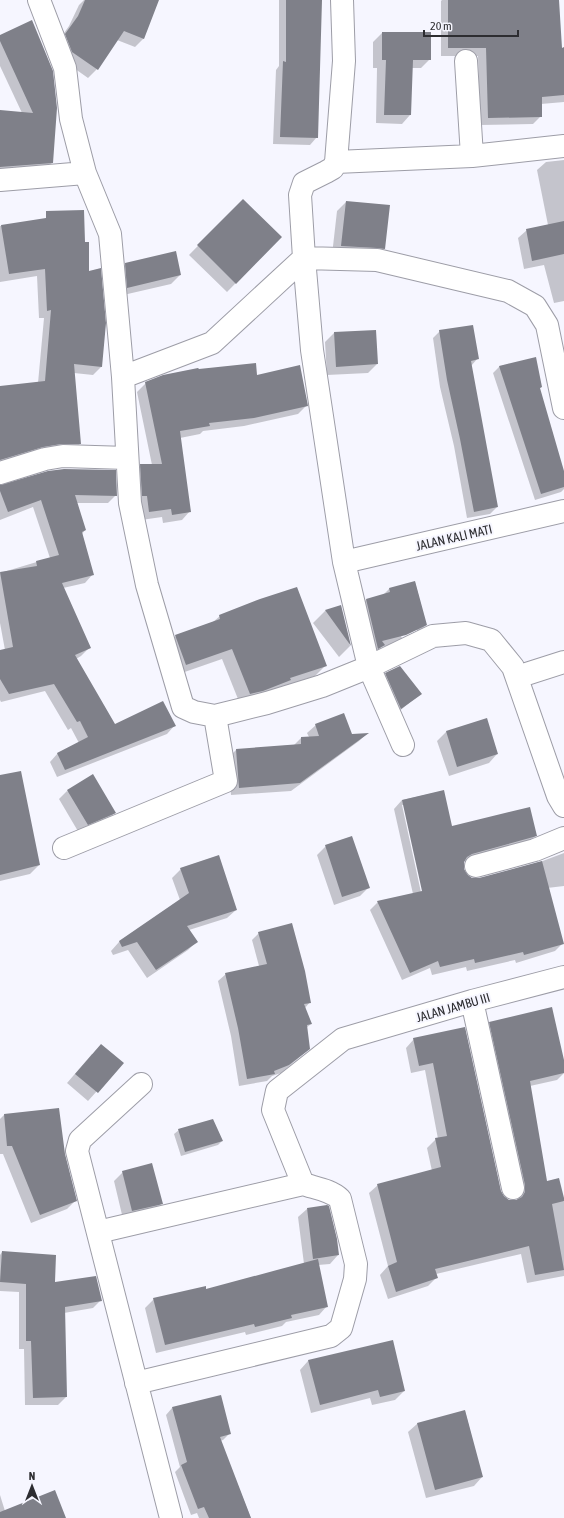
<svg xmlns="http://www.w3.org/2000/svg" width="564" height="1518" font-family="'Asap Condensed',sans-serif">
<style>
.shadow{fill:#0003;fill-rule:evenodd}
.building{fill:#7f8089}
.lines{fill:none;stroke-linecap:round;stroke-linejoin:round}
.minor-casing{stroke:#9d9da7;stroke-width:24}
.minor{stroke:#fff;stroke-width:22}
.labels{text-anchor:middle;stroke-width:4;stroke-linejoin:round;paint-order:stroke}
.street-label{font-size:13px;fill:#2d2d31;stroke:#f6f6ff}
</style>
<rect width="100%" height="100%" fill="#f6f6ff"/>
<path class="shadow" d="M 84,0 L 153,0 L 144,38 L 135,47 L 117,40 L 97,69 L 88,78 L 64,61 L 57,43 L 69,26 L 79,5 Z
M 279,0 L 321,0 L 317,137 L 310,145 L 273,144 L 276,70 L 279,66 Z
M 442,0 L 558,0 L 561,49 L 564,48 L 564,102 L 541,104 L 541,116 L 533,124 L 480,125 L 478,56 L 441,56 L 441,1 Z
M 31,22 L 52,163 L 43,171 L 0,174 L 0,111 L 22,113 L 0,66 L 0,36 Z
M 382,33 L 430,59 L 421,68 L 411,68 L 410,115 L 402,124 L 376,123 L 377,68 L 373,68 L 373,42 Z
M 564,160 L 564,301 L 554,303 L 544,265 L 524,269 L 518,238 L 527,230 L 548,225 L 537,170 L 546,162 Z
M 243,200 L 281,237 L 227,292 L 189,255 Z
M 346,202 L 388,206 L 384,249 L 376,257 L 332,255 L 337,211 Z
M 47,217 L 84,243 L 101,367 L 93,375 L 74,373 L 80,444 L 72,452 L 0,465 L 0,404 L 38,383 L 44,318 L 39,318 L 37,276 L 0,282 L 0,226 L 45,219 Z
M 126,264 L 180,275 L 171,284 L 119,296 L 117,272 Z
M 375,331 L 377,364 L 368,373 L 327,375 L 325,342 L 334,333 Z
M 440,331 L 478,358 L 471,366 L 497,507 L 490,514 L 467,518 L 454,446 L 440,387 L 433,338 Z
M 535,358 L 541,387 L 539,389 L 564,474 L 564,489 L 561,492 L 535,500 L 493,373 L 499,367 Z
M 198,370 L 256,376 L 307,405 L 298,414 L 244,426 L 203,431 L 200,434 L 180,438 L 190,511 L 182,520 L 163,523 L 162,517 L 141,520 L 132,474 L 141,465 L 152,465 L 137,392 L 146,383 Z
M 0,486 L 116,495 L 108,503 L 76,503 L 85,530 L 82,534 L 93,574 L 85,583 L 63,588 L 89,648 L 81,656 L 76,659 L 115,725 L 175,725 L 167,734 L 57,777 L 50,762 L 58,753 L 79,743 L 71,728 L 68,730 L 45,691 L 1,702 L 0,700 L 0,651 L 5,650 L 0,623 L 0,573 L 50,558 L 33,507 L 0,520 Z
M 415,582 L 426,625 L 417,634 L 397,643 L 382,647 L 375,654 L 357,608 L 366,600 L 383,595 L 389,589 ZM 417,629 L 417,631 L 402,638 L 401,636 Z
M 341,607 L 350,646 L 339,657 L 313,623 L 325,611 Z
M 220,616 L 325,666 L 315,676 L 283,687 L 240,704 L 222,659 L 176,675 L 165,646 L 176,636 L 213,622 Z
M 386,674 L 420,694 L 397,713 L 381,678 Z
M 486,719 L 497,754 L 489,763 L 449,776 L 437,741 L 446,732 Z
M 316,725 L 352,735 L 366,734 L 359,741 L 291,791 L 231,795 L 228,758 L 236,750 L 294,745 L 301,738 L 309,737 L 307,733 Z
M 0,776 L 39,865 L 30,874 L 0,881 Z
M 67,791 L 115,813 L 106,821 L 79,833 L 59,799 Z
M 443,791 L 451,827 L 536,835 L 528,844 L 463,862 L 463,869 L 466,875 L 473,879 L 479,879 L 540,862 L 564,853 L 564,886 L 547,888 L 563,943 L 555,951 L 516,963 L 515,960 L 467,971 L 466,967 L 432,975 L 430,968 L 402,980 L 370,910 L 378,902 L 413,894 L 394,809 L 402,800 ZM 402,805 L 404,805 L 424,896 L 422,897 Z
M 326,846 L 369,887 L 360,896 L 334,905 L 317,855 Z
M 181,869 L 236,910 L 227,918 L 189,930 L 197,941 L 188,950 L 147,978 L 128,950 L 113,955 L 111,951 L 119,942 L 180,900 L 172,878 Z
M 259,933 L 310,1002 L 305,1008 L 311,1024 L 306,1028 L 309,1049 L 281,1073 L 272,1076 L 267,1081 L 239,1086 L 231,1036 L 218,981 L 226,974 L 259,966 L 252,940 Z
M 490,1023 L 564,1064 L 564,1073 L 557,1080 L 530,1086 L 546,1182 L 558,1179 L 564,1202 L 564,1276 L 527,1283 L 521,1254 L 436,1274 L 437,1277 L 428,1286 L 388,1299 L 380,1275 L 388,1266 L 369,1193 L 378,1185 L 432,1171 L 427,1148 L 436,1139 L 438,1139 L 425,1070 L 411,1073 L 406,1048 L 414,1039 L 464,1028 L 500,1191 L 503,1197 L 509,1201 L 517,1201 L 517,1194 L 482,1031 Z
M 92,1054 L 122,1063 L 88,1101 L 67,1083 Z
M 58,1109 L 64,1154 L 76,1200 L 67,1209 L 31,1223 L 3,1154 L 0,1154 L 0,1119 L 4,1115 Z
M 179,1130 L 222,1141 L 218,1145 L 181,1156 L 174,1134 Z
M 123,1172 L 162,1203 L 153,1212 L 123,1219 L 114,1181 Z
M 307,1209 L 338,1255 L 330,1264 L 318,1265 L 327,1306 L 319,1315 L 286,1322 L 282,1326 L 246,1335 L 245,1332 L 156,1353 L 145,1308 L 154,1299 L 206,1290 L 304,1264 L 298,1217 Z
M 2,1252 L 54,1283 L 101,1300 L 93,1308 L 64,1313 L 66,1397 L 58,1405 L 25,1405 L 24,1349 L 19,1349 L 19,1292 L 0,1291 L 0,1255 Z
M 392,1342 L 404,1391 L 395,1400 L 372,1405 L 370,1398 L 311,1413 L 300,1370 L 308,1361 Z
M 172,1408 L 230,1433 L 223,1440 L 220,1441 L 251,1518 L 199,1518 L 197,1513 L 191,1515 L 175,1472 L 180,1467 L 166,1415 Z
M 465,1411 L 482,1477 L 474,1486 L 426,1498 L 408,1432 L 417,1424 Z
M 0,1495 L 5,1511 L 65,1518 L 0,1518 Z"/>
<path class="building" d="M 85,0 L 159,0 L 144,39 L 124,31 L 98,70 L 72,52 L 65,34 L 78,16 Z
M 286,0 L 322,0 L 318,138 L 280,137 L 283,61 L 286,62 Z
M 448,0 L 559,0 L 562,48 L 564,47 L 564,95 L 542,97 L 542,117 L 488,118 L 486,48 L 448,48 Z
M 32,20 L 53,71 L 57,108 L 53,163 L 0,167 L 0,110 L 33,113 L 0,41 L 0,35 Z
M 382,32 L 431,32 L 431,60 L 413,60 L 411,115 L 384,115 L 386,60 L 382,60 Z
M 243,199 L 282,237 L 236,284 L 197,245 Z
M 346,201 L 390,205 L 385,249 L 377,248 L 341,246 Z
M 84,210 L 85,242 L 89,242 L 89,271 L 101,268 L 106,323 L 102,367 L 74,364 L 81,444 L 61,444 L 43,447 L 0,460 L 0,386 L 45,381 L 51,310 L 47,311 L 45,269 L 9,274 L 1,225 L 46,218 L 46,211 Z
M 564,221 L 564,254 L 532,261 L 526,229 Z
M 176,251 L 181,275 L 127,288 L 125,263 Z
M 473,325 L 479,359 L 471,361 L 498,507 L 474,512 L 460,439 L 447,380 L 439,330 Z
M 376,330 L 378,364 L 336,367 L 334,332 Z
M 536,357 L 542,387 L 540,388 L 564,471 L 564,487 L 541,494 L 499,366 Z
M 256,363 L 257,375 L 300,365 L 308,406 L 254,418 L 209,423 L 210,426 L 180,431 L 191,512 L 172,515 L 171,509 L 149,512 L 147,496 L 142,496 L 140,464 L 162,464 L 145,382 L 163,375 L 198,368 L 199,369 Z
M 64,469 L 116,470 L 117,496 L 75,495 L 86,530 L 82,532 L 94,575 L 62,583 L 91,648 L 75,655 L 115,724 L 163,701 L 176,726 L 65,770 L 57,753 L 88,737 L 80,721 L 77,722 L 54,684 L 9,694 L 0,679 L 0,650 L 13,647 L 0,572 L 37,566 L 36,561 L 59,555 L 41,500 L 8,512 L 0,491 L 0,485 L 48,471 Z
M 415,581 L 427,625 L 406,635 L 382,641 L 385,645 L 378,649 L 366,599 L 390,592 L 389,588 Z
M 297,587 L 327,666 L 290,678 L 291,680 L 263,691 L 250,694 L 232,649 L 186,665 L 175,635 L 220,619 L 219,615 L 260,599 Z
M 341,605 L 351,646 L 325,610 Z
M 400,666 L 422,694 L 401,709 L 385,673 Z
M 344,713 L 352,734 L 369,733 L 300,783 L 239,788 L 236,749 L 301,744 L 301,737 L 319,736 L 315,724 Z
M 487,718 L 498,754 L 457,767 L 446,731 Z
M 21,771 L 40,865 L 0,875 L 0,775 Z
M 93,774 L 116,813 L 88,825 L 67,790 Z
M 444,790 L 452,826 L 530,807 L 537,836 L 472,854 L 467,857 L 464,862 L 464,869 L 468,875 L 472,878 L 479,878 L 542,861 L 564,944 L 524,955 L 523,952 L 475,963 L 474,959 L 440,967 L 438,961 L 410,973 L 377,901 L 422,891 L 402,800 Z
M 352,836 L 370,888 L 342,897 L 325,845 Z
M 219,855 L 237,910 L 187,926 L 198,942 L 156,970 L 137,942 L 122,947 L 119,941 L 189,893 L 180,868 Z
M 292,923 L 305,971 L 311,1003 L 304,1004 L 312,1024 L 307,1025 L 310,1049 L 289,1065 L 274,1071 L 275,1074 L 247,1079 L 238,1028 L 225,973 L 267,964 L 258,932 Z
M 552,1007 L 564,1060 L 564,1073 L 530,1081 L 547,1181 L 559,1178 L 564,1198 L 564,1201 L 552,1204 L 564,1270 L 535,1275 L 529,1246 L 435,1269 L 438,1278 L 396,1292 L 388,1266 L 397,1262 L 377,1184 L 441,1167 L 435,1138 L 447,1136 L 433,1063 L 419,1066 L 413,1038 L 465,1027 L 501,1191 L 504,1196 L 509,1200 L 516,1200 L 522,1197 L 525,1192 L 525,1185 L 489,1022 Z
M 101,1044 L 124,1063 L 98,1093 L 75,1074 Z
M 59,1108 L 65,1154 L 77,1201 L 40,1215 L 12,1146 L 7,1146 L 4,1114 Z
M 213,1119 L 223,1141 L 185,1152 L 178,1129 Z
M 152,1163 L 163,1204 L 132,1211 L 122,1171 Z
M 327,1205 L 329,1206 L 337,1239 L 339,1255 L 313,1259 L 307,1208 Z
M 2,1251 L 56,1255 L 55,1282 L 96,1276 L 102,1301 L 65,1307 L 67,1397 L 33,1398 L 31,1341 L 26,1341 L 26,1284 L 0,1282 Z
M 318,1259 L 328,1307 L 291,1315 L 292,1318 L 255,1327 L 254,1324 L 165,1345 L 153,1298 L 206,1286 L 206,1289 Z
M 393,1340 L 405,1391 L 380,1397 L 378,1390 L 320,1405 L 308,1360 Z
M 221,1395 L 231,1434 L 220,1437 L 251,1518 L 209,1518 L 204,1507 L 198,1509 L 181,1465 L 187,1462 L 172,1407 Z
M 465,1410 L 483,1477 L 435,1490 L 417,1423 Z
M 55,1490 L 66,1518 L 0,1518 L 0,1512 Z"/>
<g class="lines">
<g class="minor-casing">
<path id="minor" d="M 39,0 L 65,68 L 71,119 L 85,173 L 110,234 L 123,377 L 130,503 L 147,585 L 183,707 L 194,712 L 215,716 L 267,703 L 322,686 L 369,667 L 433,636 L 466,633 L 491,640 L 513,667 L 558,796 L 564,806
M 342,0 L 344,61 L 336,162 L 333,168 L 326,172 L 304,183 L 300,195 L 304,258 L 312,350 L 344,562 L 369,667 L 403,745
M 466,61 L 472,156
M 336,162 L 472,156 L 564,146
M 0,180 L 85,173
M 123,377 L 212,343 L 304,258 L 377,260 L 508,291 L 535,306 L 547,325 L 564,408
M 0,473 L 45,459 L 63,456 L 127,458
M 344,562 L 564,511
M 517,677 L 564,662
M 64,848 L 226,781 L 215,716
M 476,866 L 535,850 L 564,838
M 472,1001 L 513,1188
M 141,1084 L 80,1140 L 77,1151 L 171,1518
M 98,1232 L 303,1184
M 136,1383 L 331,1336 L 341,1328 L 355,1279 L 356,1264 L 340,1199 C 331,1190 315,1188 303,1184 L 273,1110 L 277,1091 L 343,1039 L 472,1001 L 564,977"/>
</g>
<use href="#minor" class="minor"/>
</g>
<g class="labels">
<g class="street-label">
<text transform="translate(454 537) rotate(-13)" y="5">JALAN KALI MATI</text>
<text transform="translate(453 1007) rotate(-16)" y="5">JALAN JAMBU III</text>
</g>
</g>
<g transform="translate(32 1486)" stroke="#f6f6ff" stroke-width="3" paint-order="stroke">
<path d="M0-3L7 15L0 10L-7 15Z" fill="#2d2d31"/>
<text y="-6" font-size="11" font-weight="bold" text-anchor="middle" fill="#2d2d31">N</text>
</g>
<path d="M424 30v6h94v-6" fill="none" stroke="#2d2d31" stroke-width="2"/>
<text x="430" y="30" font-size="12" fill="#2d2d31" stroke="#f6f6ff" stroke-width="3" paint-order="stroke">20 m</text>
</svg>
